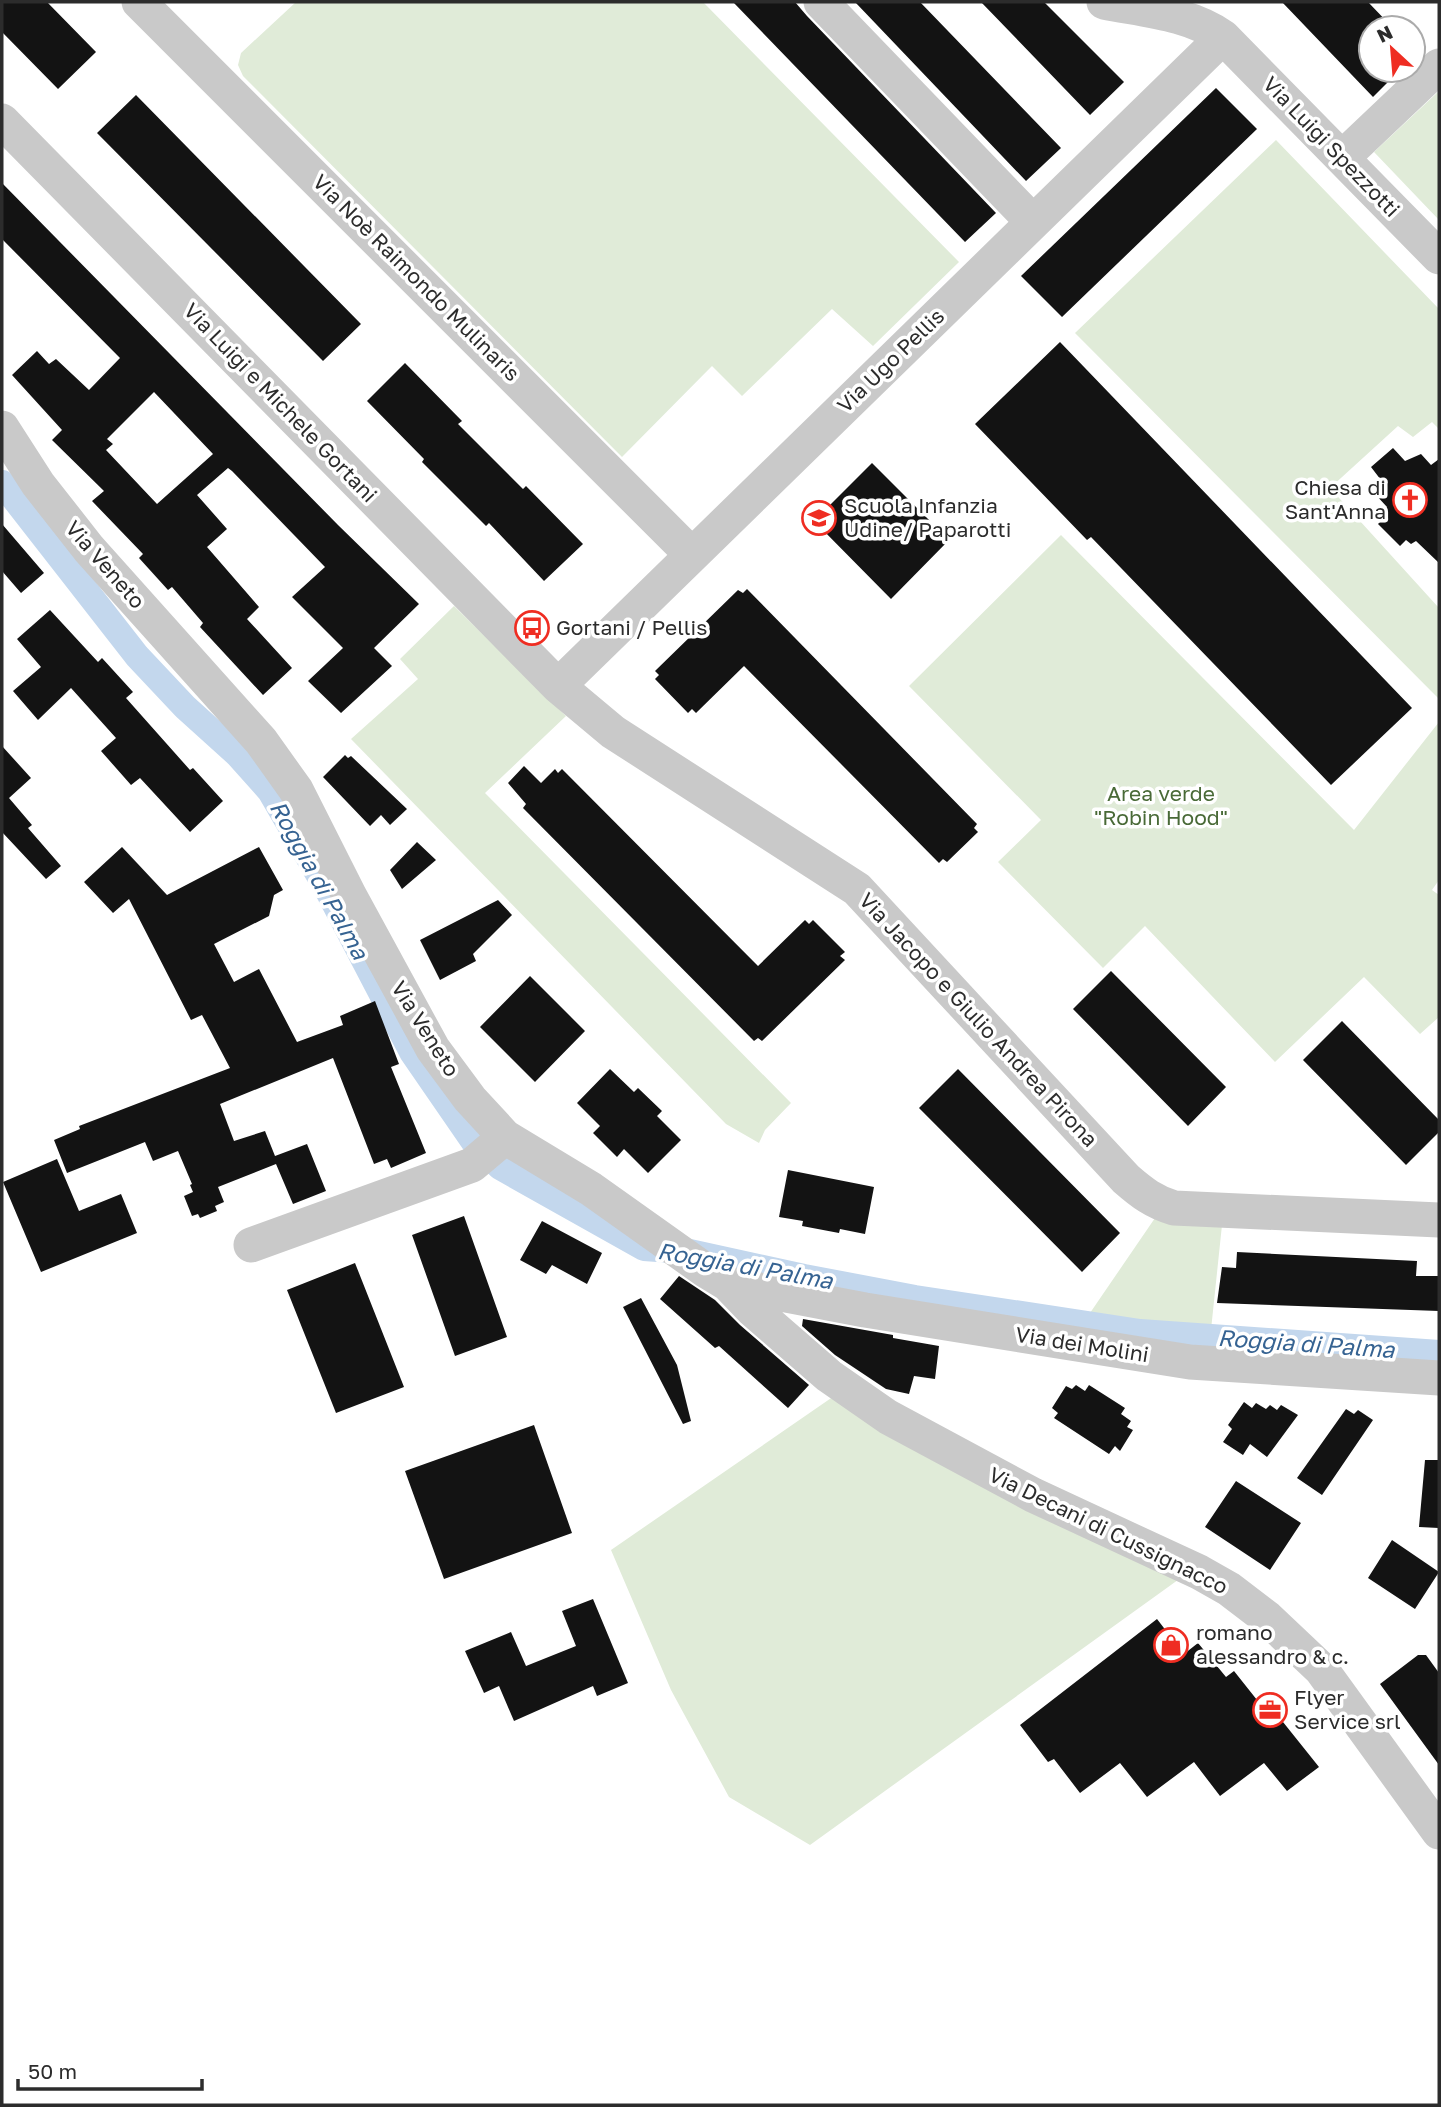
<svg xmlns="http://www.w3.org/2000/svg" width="1441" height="2107" font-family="'Golos Text',sans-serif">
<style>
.green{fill:#e0ebd8}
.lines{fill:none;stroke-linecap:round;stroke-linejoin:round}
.canal{stroke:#c3d7ed;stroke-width:26}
.building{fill:#131313;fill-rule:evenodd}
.minor{stroke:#c9c9c9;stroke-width:35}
.labels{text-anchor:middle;stroke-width:7;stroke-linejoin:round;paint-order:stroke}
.street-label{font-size:21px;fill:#2c2c2c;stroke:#fff}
.poi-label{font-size:21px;fill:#2c2c2c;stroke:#fff;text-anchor:start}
.park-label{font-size:21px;fill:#496a37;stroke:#fff}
.water-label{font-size:23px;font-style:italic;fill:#366392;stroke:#fff}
</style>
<rect width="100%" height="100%" fill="#fff"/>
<path class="green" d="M 296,2 L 703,2 L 959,262 L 873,346 L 832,309 L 742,396 L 712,366 L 622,457 L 243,76 L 238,65 L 241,53 Z
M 1439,91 L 1439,220 L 1374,152 Z
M 1276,140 L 1439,309 L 1439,429 L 1432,422 L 1413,437 L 1398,426 L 1330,488 L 1439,608 L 1439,699 L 1075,333 Z
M 1061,535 L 1354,830 L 1439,722 L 1439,880 L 1432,890 L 1439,895 L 1439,1017 L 1420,1034 L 1364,977 L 1275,1062 L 1145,926 L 1103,968 L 998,862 L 1041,820 L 909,686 Z
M 454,606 L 566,716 L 485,793 L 791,1103 L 765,1130 L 759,1143 L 726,1124 L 351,739 L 418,679 L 400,659 Z
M 1155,1218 L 1222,1225 L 1211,1330 L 1158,1326 L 1090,1313 Z
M 837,1394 L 1189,1572 L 810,1845 L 729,1797 L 671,1690 L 611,1550 Z"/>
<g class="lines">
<path class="canal" d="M 2,483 L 137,656 L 185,707 L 238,755 L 270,791 L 328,891 L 412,1052 L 474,1142 L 500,1167 L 644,1248 L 685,1251 L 804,1277 L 915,1298 L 1140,1332 L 1439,1353"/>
</g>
<path class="building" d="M 2,2 L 47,2 L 96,52 L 58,89 L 2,32 Z
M 733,2 L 795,2 L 807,16 L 996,213 L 965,242 Z
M 855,2 L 920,2 L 1061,148 L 1026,181 Z
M 981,2 L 1044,2 L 1124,82 L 1090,115 Z
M 1282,2 L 1368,2 L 1393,28 L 1371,28 L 1371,70 L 1400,70 L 1373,97 Z
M 1216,88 L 1257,129 L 1062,317 L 1021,276 Z
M 136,95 L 361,324 L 323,361 L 97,133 Z
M 2,183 L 338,525 L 419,604 L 374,648 L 392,666 L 341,713 L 308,681 L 343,648 L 292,597 L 325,567 L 232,471 L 228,468 L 197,495 L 227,529 L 207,547 L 259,607 L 247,619 L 292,668 L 263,695 L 200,627 L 203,623 L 172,587 L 168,590 L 139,558 L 143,554 L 92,501 L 104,491 L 52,440 L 62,430 L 12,375 L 37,351 L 49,364 L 56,359 L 89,390 L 120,358 L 2,239 ZM 154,392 L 213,454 L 157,504 L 106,450 L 113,444 L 107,439 Z
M 1060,342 L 1412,708 L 1331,785 L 1091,537 L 1087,540 L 975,424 Z
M 405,363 L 462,421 L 458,424 L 523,489 L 526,486 L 583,544 L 544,581 L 489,523 L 486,526 L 422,462 L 424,459 L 367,401 Z
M 1393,448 L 1405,461 L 1421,454 L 1431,465 L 1439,459 L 1439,563 L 1416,541 L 1411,544 L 1406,540 L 1400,546 L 1378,524 L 1386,516 L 1381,513 L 1387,507 L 1375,494 L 1384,484 L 1371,467 Z
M 872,463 L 949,540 L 891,599 L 814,521 Z
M 2,524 L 44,573 L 21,593 L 2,571 Z
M 747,589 L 977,824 L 974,828 L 978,832 L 947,862 L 943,859 L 939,863 L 744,666 L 696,713 L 692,709 L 688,713 L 655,679 L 659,675 L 655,671 L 738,590 L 743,593 Z
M 50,610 L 98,662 L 102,658 L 133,692 L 126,698 L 190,770 L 193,768 L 223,801 L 190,832 L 140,778 L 131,785 L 101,751 L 116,738 L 71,688 L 38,720 L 13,691 L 41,667 L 17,639 Z
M 2,746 L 31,778 L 9,798 L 32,825 L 28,828 L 61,866 L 46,879 L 2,832 Z
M 345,755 L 348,758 L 351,756 L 407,809 L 390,825 L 381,815 L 370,826 L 323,777 Z
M 524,766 L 541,783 L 555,769 L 558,773 L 562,769 L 758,966 L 805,920 L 809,924 L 813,920 L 845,952 L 840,956 L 845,960 L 762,1041 L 758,1038 L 754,1041 L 523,808 L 526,804 L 508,783 Z
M 417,842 L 436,860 L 402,889 L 390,870 Z
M 122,847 L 167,895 L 259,847 L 283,890 L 274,895 L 269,916 L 214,944 L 234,982 L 259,969 L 297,1042 L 343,1025 L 340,1016 L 375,1001 L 399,1064 L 391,1067 L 426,1153 L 391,1168 L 387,1159 L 374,1164 L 333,1058 L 220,1104 L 234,1141 L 265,1131 L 275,1156 L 307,1144 L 326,1191 L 293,1204 L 276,1164 L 218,1187 L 224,1202 L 215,1206 L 217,1211 L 200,1218 L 198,1214 L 192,1216 L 184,1196 L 193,1192 L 190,1185 L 192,1184 L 178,1151 L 153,1161 L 145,1142 L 67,1173 L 54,1140 L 80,1129 L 79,1126 L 230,1068 L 202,1015 L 191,1020 L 129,899 L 113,913 L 84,882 Z
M 498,900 L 512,915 L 473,954 L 476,961 L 440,980 L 420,940 Z
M 1111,971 L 1226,1087 L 1188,1126 L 1073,1009 Z
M 530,976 L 585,1031 L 535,1082 L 480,1027 Z
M 1342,1021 L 1439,1120 L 1439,1132 L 1406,1165 L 1303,1060 Z
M 610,1069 L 634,1092 L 638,1088 L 662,1111 L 657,1116 L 681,1140 L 648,1173 L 624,1149 L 617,1157 L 593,1133 L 600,1126 L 577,1103 Z
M 958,1069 L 1120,1233 L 1082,1272 L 919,1108 Z
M 57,1159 L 79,1211 L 121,1194 L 137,1233 L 41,1272 L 3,1182 Z
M 788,1170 L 874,1187 L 865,1234 L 840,1229 L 839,1233 L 802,1226 L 803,1221 L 779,1217 Z
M 464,1216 L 507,1337 L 455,1356 L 412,1235 Z
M 542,1221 L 602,1253 L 587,1284 L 552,1265 L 546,1274 L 520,1260 Z
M 1237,1252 L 1417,1261 L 1416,1276 L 1439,1276 L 1439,1311 L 1217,1303 L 1222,1267 L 1236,1268 Z
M 355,1263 L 404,1387 L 336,1413 L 287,1290 Z
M 679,1276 L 715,1300 L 740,1325 L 809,1385 L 788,1408 L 719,1346 L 715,1348 L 660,1299 Z
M 641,1298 L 677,1365 L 691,1421 L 683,1424 L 623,1307 Z
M 803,1319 L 893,1335 L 893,1338 L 939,1346 L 935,1379 L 914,1376 L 909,1394 L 886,1389 L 835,1355 L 802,1326 Z
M 1076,1385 L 1085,1391 L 1089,1385 L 1125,1408 L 1121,1414 L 1131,1421 L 1127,1427 L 1133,1430 L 1120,1451 L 1115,1446 L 1109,1454 L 1054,1418 L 1058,1413 L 1052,1408 L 1066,1386 L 1072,1389 Z
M 1244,1402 L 1252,1408 L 1256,1403 L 1266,1409 L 1270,1405 L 1277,1410 L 1281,1405 L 1298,1415 L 1267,1457 L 1250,1444 L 1243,1455 L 1223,1442 L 1232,1429 L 1228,1425 Z
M 1346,1409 L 1354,1414 L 1358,1410 L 1373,1420 L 1322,1495 L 1297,1478 Z
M 534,1425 L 572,1533 L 444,1579 L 405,1471 Z
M 1425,1460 L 1439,1460 L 1439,1528 L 1419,1527 Z
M 1236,1481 L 1301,1523 L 1270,1570 L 1205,1527 Z
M 1392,1540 L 1439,1572 L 1415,1609 L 1368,1578 Z
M 593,1599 L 628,1683 L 597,1696 L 593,1686 L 514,1721 L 499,1686 L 484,1693 L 465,1651 L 511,1632 L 526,1666 L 576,1646 L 562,1611 Z
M 1157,1619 L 1184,1654 L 1198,1643 L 1226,1677 L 1234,1671 L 1261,1705 L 1267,1702 L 1319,1767 L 1287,1791 L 1264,1763 L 1220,1796 L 1194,1762 L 1147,1797 L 1120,1763 L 1080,1793 L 1054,1759 L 1048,1762 L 1020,1725 Z
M 1418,1655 L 1426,1655 L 1439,1673 L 1439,1765 L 1380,1684 Z"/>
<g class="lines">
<path class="minor" d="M 139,2 L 692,555
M 821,2 L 1033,222
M 1104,2 C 1144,10 1189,13 1223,37 L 1439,257
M 2,121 L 558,686 L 613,732 L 857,889 L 1126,1179 C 1142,1193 1154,1202 1174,1208 L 1439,1220
M 1342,158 L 1439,66
M 2,428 L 38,484 L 89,549 L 261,741 L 296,790 L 349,895 L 433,1049 L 470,1099 L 505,1137 L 591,1189 L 705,1270 L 728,1284 L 753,1310 L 829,1376 L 888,1417 L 1033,1495 L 1199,1572 L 1229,1589 L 1267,1618 L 1321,1669 L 1439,1832
M 558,686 L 1223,37
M 251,1245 L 472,1165 L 505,1137
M 728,1284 L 865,1310 L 1190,1362 L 1439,1378"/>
</g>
<defs>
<g id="church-ring" transform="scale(1.75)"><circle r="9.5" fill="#fff" stroke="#ef2d22" stroke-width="1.5"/><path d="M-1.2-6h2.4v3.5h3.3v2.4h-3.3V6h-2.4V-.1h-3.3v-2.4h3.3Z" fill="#ef2d22"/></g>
<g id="school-ring" transform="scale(1.75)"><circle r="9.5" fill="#fff" stroke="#ef2d22" stroke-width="1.5"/><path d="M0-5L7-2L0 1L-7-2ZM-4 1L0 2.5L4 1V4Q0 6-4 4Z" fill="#ef2d22"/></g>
<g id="bus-ring" transform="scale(1.75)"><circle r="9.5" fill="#fff" stroke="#ef2d22" stroke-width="1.5"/><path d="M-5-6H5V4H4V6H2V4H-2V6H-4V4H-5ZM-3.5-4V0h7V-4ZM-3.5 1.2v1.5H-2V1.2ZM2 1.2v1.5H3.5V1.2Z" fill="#ef2d22"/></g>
<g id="shop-ring" transform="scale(1.75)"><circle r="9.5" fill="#fff" stroke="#ef2d22" stroke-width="1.5"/><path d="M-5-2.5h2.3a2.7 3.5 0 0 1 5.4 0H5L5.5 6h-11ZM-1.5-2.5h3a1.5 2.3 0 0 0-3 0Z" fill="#ef2d22"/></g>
<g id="office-ring" transform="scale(1.75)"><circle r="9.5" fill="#fff" stroke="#ef2d22" stroke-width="1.5"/><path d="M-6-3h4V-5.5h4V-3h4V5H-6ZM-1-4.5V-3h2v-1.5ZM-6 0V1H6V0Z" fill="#ef2d22"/></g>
</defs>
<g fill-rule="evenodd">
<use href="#church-ring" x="1410" y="500"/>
<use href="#school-ring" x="819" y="518"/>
<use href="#bus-ring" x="532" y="628"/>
<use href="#shop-ring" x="1171" y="1645"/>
<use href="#office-ring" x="1270" y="1710"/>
</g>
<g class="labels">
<g class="street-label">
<text transform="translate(1331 147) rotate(46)" y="7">Via Luigi Spezzotti</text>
<text transform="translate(416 278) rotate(45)" y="7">Via Noè Raimondo Mulinaris</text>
<text transform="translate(891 361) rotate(-44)" y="7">Via Ugo Pellis</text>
<text transform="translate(280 403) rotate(46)" y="7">Via Luigi e Michele Gortani</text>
<text transform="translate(105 565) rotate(49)" y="7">Via Veneto</text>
<text transform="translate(978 1020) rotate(47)" y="7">Via Jacopo e Giulio Andrea Pirona</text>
<text transform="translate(425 1029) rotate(58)" y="7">Via Veneto</text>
<text transform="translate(1082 1345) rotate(9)" y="7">Via dei Molini</text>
<text transform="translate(1108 1531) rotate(26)" y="7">Via Decani di Cussignacco</text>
</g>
<g class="poi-label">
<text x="1386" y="495" text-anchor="end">Chiesa di<tspan x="1386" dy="24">Sant'Anna</tspan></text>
<text x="844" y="513">Scuola Infanzia<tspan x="844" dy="24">Udine/ Paparotti</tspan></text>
<text x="556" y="635">Gortani / Pellis</text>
<text x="1196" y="1640">romano<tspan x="1196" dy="24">alessandro &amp; c.</tspan></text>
<text x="1294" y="1705">Flyer<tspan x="1294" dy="24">Service srl</tspan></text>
</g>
<g class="park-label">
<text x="1161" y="801">Area verde<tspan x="1161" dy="24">"Robin Hood"</tspan></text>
</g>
<g class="water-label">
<text transform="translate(319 880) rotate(61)" y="8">Roggia di Palma</text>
<text transform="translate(745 1266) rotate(10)" y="8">Roggia di Palma</text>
<text transform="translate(1306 1344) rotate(4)" y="8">Roggia di Palma</text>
</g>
</g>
<rect width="1441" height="2107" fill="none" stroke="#2c2c2c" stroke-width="7"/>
<g transform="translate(1392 49) rotate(334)"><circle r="33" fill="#ffffff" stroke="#ababab" stroke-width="2"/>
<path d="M0-5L12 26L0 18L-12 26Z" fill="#ef2d22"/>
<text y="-10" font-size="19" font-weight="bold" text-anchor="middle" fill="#2c2c2c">N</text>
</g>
<path d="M18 2079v10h184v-10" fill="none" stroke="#2c2c2c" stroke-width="3.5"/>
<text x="28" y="2079" font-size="21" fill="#2c2c2c" stroke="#ffffff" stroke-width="5" paint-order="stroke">50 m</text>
</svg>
